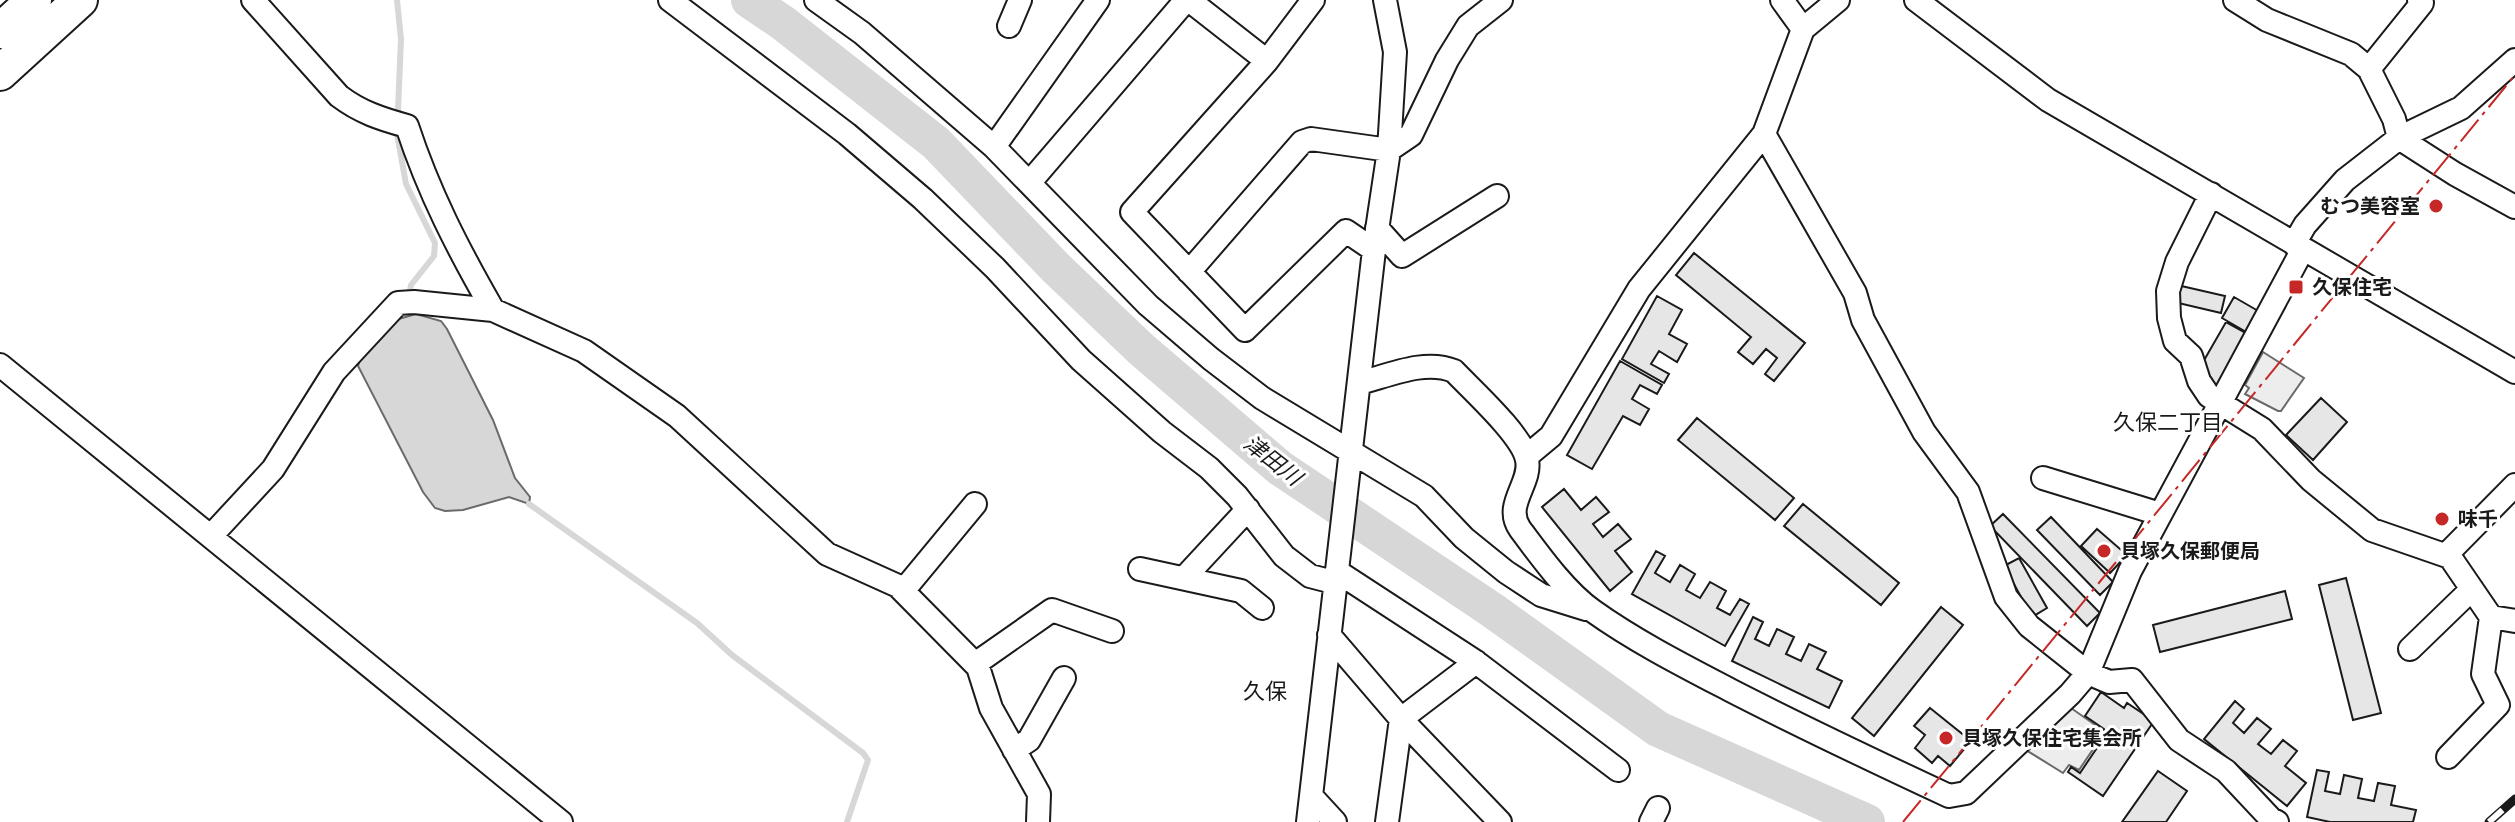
<svg xmlns="http://www.w3.org/2000/svg" width="2515" height="822" font-family="'Work Sans','Noto Sans JP',sans-serif">
<style>
.built{fill:#ededed;stroke:#6a6a6a;stroke-width:2}
.water{fill:#d7d7d7;stroke:#6a6a6a;stroke-width:2}
.lines{fill:none;stroke-linecap:round;stroke-linejoin:round}
.stream{stroke:#d7d7d7;stroke-width:6}
.river{stroke:#d7d7d7;stroke-width:36}
.building{fill:#e6e6e6;stroke:#1a1a1a;stroke-width:2}
.minor-casing{stroke:#1a1a1a;stroke-width:26}
.highway-casing{stroke:#1a1a1a;stroke-width:38}
.minor{stroke:#fff;stroke-width:22}
.highway{stroke:#fff;stroke-width:34}
.rail-casing{stroke:#1a1a1a;stroke-width:9}
.rail{stroke:#fff;stroke-width:6;stroke-dasharray:18;stroke-linecap:butt}
.power{stroke:#c62828;stroke-width:2;stroke-dasharray:28 6 4 6;stroke-linecap:butt}
.poi-dot{fill:#c62828;stroke:#fff;stroke-width:3}
.labels{text-anchor:middle;stroke-width:6;stroke-linejoin:round;paint-order:stroke}
.poi-label{font-size:20px;font-weight:bold;fill:#1a1a1a;stroke:#fff;text-anchor:start}
.neighbourhood-label{font-size:22px;fill:#1a1a1a;stroke:#fff}
.water-label{font-size:22px;font-style:italic;fill:#1a1a1a;stroke:#fff}
</style>
<rect width="100%" height="100%" fill="#fff"/>
<path class="built" d="M 2263,352 L 2304,378 L 2281,411 L 2278,411 L 2245,394 L 2249,388 L 2245,385 Z
M 2071,708 L 2101,729 L 2102,736 L 2079,770 L 2069,765 L 2063,773 L 2026,750 Z"/>
<path class="water" d="M 416,314 L 441,321 L 447,329 L 493,420 L 515,478 L 530,497 L 529,504 L 509,497 L 463,510 L 445,511 L 435,508 L 423,492 L 358,366 L 361,356 L 395,320 Z"/>
<g class="lines">
<path class="stream" d="M 397,0 L 401,39 L 397,134 L 406,184 L 435,243 L 434,256 L 411,285 L 409,296
M 529,504 L 697,623 L 732,655 L 863,753 L 868,760 L 847,822"/>
<path class="river" d="M 749,0 L 783,23 L 936,143 L 1056,268 L 1141,349 L 1280,468 L 1492,610 L 1658,729 L 1867,822"/>
</g>
<path class="building" d="M 1694,253 L 1805,343 L 1774,381 L 1765,374 L 1777,358 L 1766,349 L 1753,364 L 1738,352 L 1751,337 L 1676,275 Z
M 2177,285 L 2225,296 L 2221,313 L 2174,302 Z
M 1657,296 L 1682,310 L 1669,334 L 1687,344 L 1677,362 L 1659,351 L 1651,364 L 1669,374 L 1664,383 L 1622,359 Z
M 2234,297 L 2260,312 L 2248,333 L 2222,318 Z
M 2226,322 L 2246,333 L 2213,393 L 2199,369 Z
M 1620,361 L 1662,385 L 1657,394 L 1640,385 L 1632,399 L 1649,409 L 1640,425 L 1623,416 L 1592,469 L 1567,455 Z
M 2321,398 L 2347,422 L 2313,460 L 2286,435 Z
M 1697,418 L 1794,498 L 1775,520 L 1678,440 Z
M 1564,489 L 1581,510 L 1596,497 L 1609,512 L 1593,524 L 1603,537 L 1618,524 L 1631,539 L 1615,551 L 1632,572 L 1610,591 L 1542,507 Z
M 1803,504 L 1899,583 L 1881,605 L 1784,526 Z
M 2003,514 L 2100,613 L 2087,626 L 1990,526 Z
M 2051,517 L 2113,582 L 2100,595 L 2037,530 Z
M 2097,529 L 2127,555 L 2110,573 L 2081,546 Z
M 1656,551 L 1665,556 L 1655,573 L 1670,582 L 1680,565 L 1695,574 L 1686,590 L 1700,598 L 1710,582 L 1726,591 L 1717,608 L 1730,615 L 1740,599 L 1749,604 L 1725,646 L 1632,594 Z
M 2019,558 L 2047,608 L 2032,617 L 2004,566 Z
M 2346,578 L 2381,713 L 2353,720 L 2319,585 Z
M 2285,591 L 2292,619 L 2160,652 L 2153,625 Z
M 1941,607 L 1963,625 L 1874,736 L 1852,718 Z
M 1753,617 L 1763,622 L 1755,639 L 1769,646 L 1777,629 L 1794,637 L 1786,654 L 1801,661 L 1809,644 L 1826,652 L 1817,669 L 1842,681 L 1829,708 L 1732,661 Z
M 2101,692 L 2124,708 L 2127,703 L 2154,721 L 2103,796 L 2068,772 L 2071,767 L 2080,773 L 2105,736 L 2104,729 L 2085,716 Z
M 2235,701 L 2244,709 L 2233,723 L 2244,733 L 2257,718 L 2271,729 L 2258,744 L 2271,754 L 2283,740 L 2297,751 L 2285,766 L 2306,783 L 2287,806 L 2204,739 Z
M 1930,708 L 1971,741 L 1950,766 L 1938,756 L 1932,763 L 1915,748 L 1925,735 L 1914,726 Z
M 2317,770 L 2329,772 L 2325,791 L 2340,794 L 2344,775 L 2362,779 L 2358,798 L 2374,801 L 2378,783 L 2395,786 L 2391,805 L 2416,810 L 2413,822 L 2330,822 L 2307,817 Z
M 2158,771 L 2187,791 L 2166,822 L 2122,822 Z"/>
<g class="lines">
<g class="minor-casing">
<path id="minor" d="M 253,0 L 339,96 C 360,112 381,119 407,126 C 429,193 458,249 493,310
M 670,0 L 847,134 L 923,199 L 995,268 L 1081,360 L 1162,432 L 1209,468 L 1237,496 L 1284,556 L 1310,576 L 1337,583
M 816,0 L 862,33 L 994,147 L 1148,305 L 1211,359 L 1262,398 L 1424,496 L 1464,538 L 1506,572 L 1541,595 L 1586,609
M 1189,0 L 1267,61
M 1313,0 L 1267,61 L 1132,212 L 1245,330 L 1346,231 L 1374,250
M 1782,0 L 1803,29 L 1764,134 L 1855,293 L 1863,320 L 1924,432 L 1968,492 L 2006,597 L 2029,626 L 2088,673 L 2109,682 L 2132,680 L 2179,740 L 2226,771 L 2271,819 L 2277,822
M 1916,0 L 2048,100 L 2515,372
M 2235,0 L 2267,20 L 2351,54 L 2369,69 L 2394,119 L 2399,138 L 2455,174 L 2515,207
M 1009,26 L 1020,0
M 1803,29 L 1838,0
M 2369,69 L 2422,3 L 2419,0
M 994,147 L 1098,0
M 1030,182 L 1186,0
M 2211,194 L 2177,262 L 2168,291 L 2169,318 L 2175,341 L 2191,356 L 2199,381 L 2209,396 L 2262,429 L 2311,480 L 2372,530 L 2450,557
M 1377,228 L 1402,256 L 1497,196
M 2294,244 L 2305,225 L 2345,180 L 2399,138 L 2461,108 L 2515,60
M 1189,272 L 1302,142 L 1311,139 L 1389,150 L 1411,135 L 1447,60 L 1468,26 L 1501,0
M 0,365 L 561,822
M 1360,383 C 1390,375 1425,359 1454,371 C 1472,390 1523,436 1527,460 C 1532,483 1503,505 1520,529 C 1540,556 1566,592 1593,611 C 1635,641 1684,666 1730,690 C 1802,727 1876,762 1949,796 L 1966,793 L 2070,694 L 2088,673 L 2130,571 L 2303,249
M 1527,456 L 1551,436 L 1639,289 L 1764,134
M 2043,478 L 2160,514
M 2515,485 L 2450,551 L 2450,557 L 2491,617 L 2515,621
M 211,536 L 273,469 L 334,372 L 398,303 L 414,302 L 493,310 L 584,351 L 677,416 L 827,554 L 898,586 L 978,667 L 991,708 L 1039,794 L 1038,822
M 1140,569 L 1241,591 L 1262,608
M 1338,572 L 1476,662 L 1618,770
M 1184,578 L 1248,509
M 903,591 L 975,504
M 1329,635 L 1401,719 L 1500,822
M 2410,649 L 2472,589
M 975,664 L 1052,610 L 1112,631
M 1014,750 L 1029,740 L 1064,678
M 2448,757 L 2498,705 L 2483,674 L 2491,617
M 1312,797 L 1335,822
M 1308,822 L 1374,250 L 1389,150 L 1395,52 L 1385,0
M 1387,822 L 1401,719 L 1476,662
M 1651,822 L 1658,808"/>
</g>
<g class="highway-casing">
<path id="highway" d="M 0,31 L 34,0
M 0,73 L 80,0"/>
</g>
<use href="#minor" class="minor"/>
<use href="#highway" class="highway"/>
<g class="rail-casing">
<path id="rail" d="M 2489,822 L 2515,799"/>
</g>
<use href="#rail" class="rail"/>
<path class="power" d="M 1903,822 L 2515,75"/>
</g>
<g class="poi-dot">
<circle cx="2436" cy="206" r="8"/>
<rect x="2288" y="279" width="16" height="16" rx="4"/>
<circle cx="2442" cy="519" r="8"/>
<circle cx="2104" cy="551" r="8"/>
<circle cx="1946" cy="738" r="8"/>
</g>
<g class="labels">
<g class="poi-label">
<text x="2420" y="213" text-anchor="end">むつ美容室</text>
<text x="2312" y="294">久保住宅</text>
<text x="2458" y="526">味千</text>
<text x="2120" y="558">貝塚久保郵便局</text>
<text x="1962" y="745">貝塚久保住宅集会所</text>
</g>
<g class="neighbourhood-label">
<text x="2168" y="430">久保二丁目</text>
<text x="1265" y="699">久保</text>
</g>
<g class="water-label">
<text transform="translate(1273 460) rotate(38)" y="8">津田川</text>
</g>
</g>
</svg>
